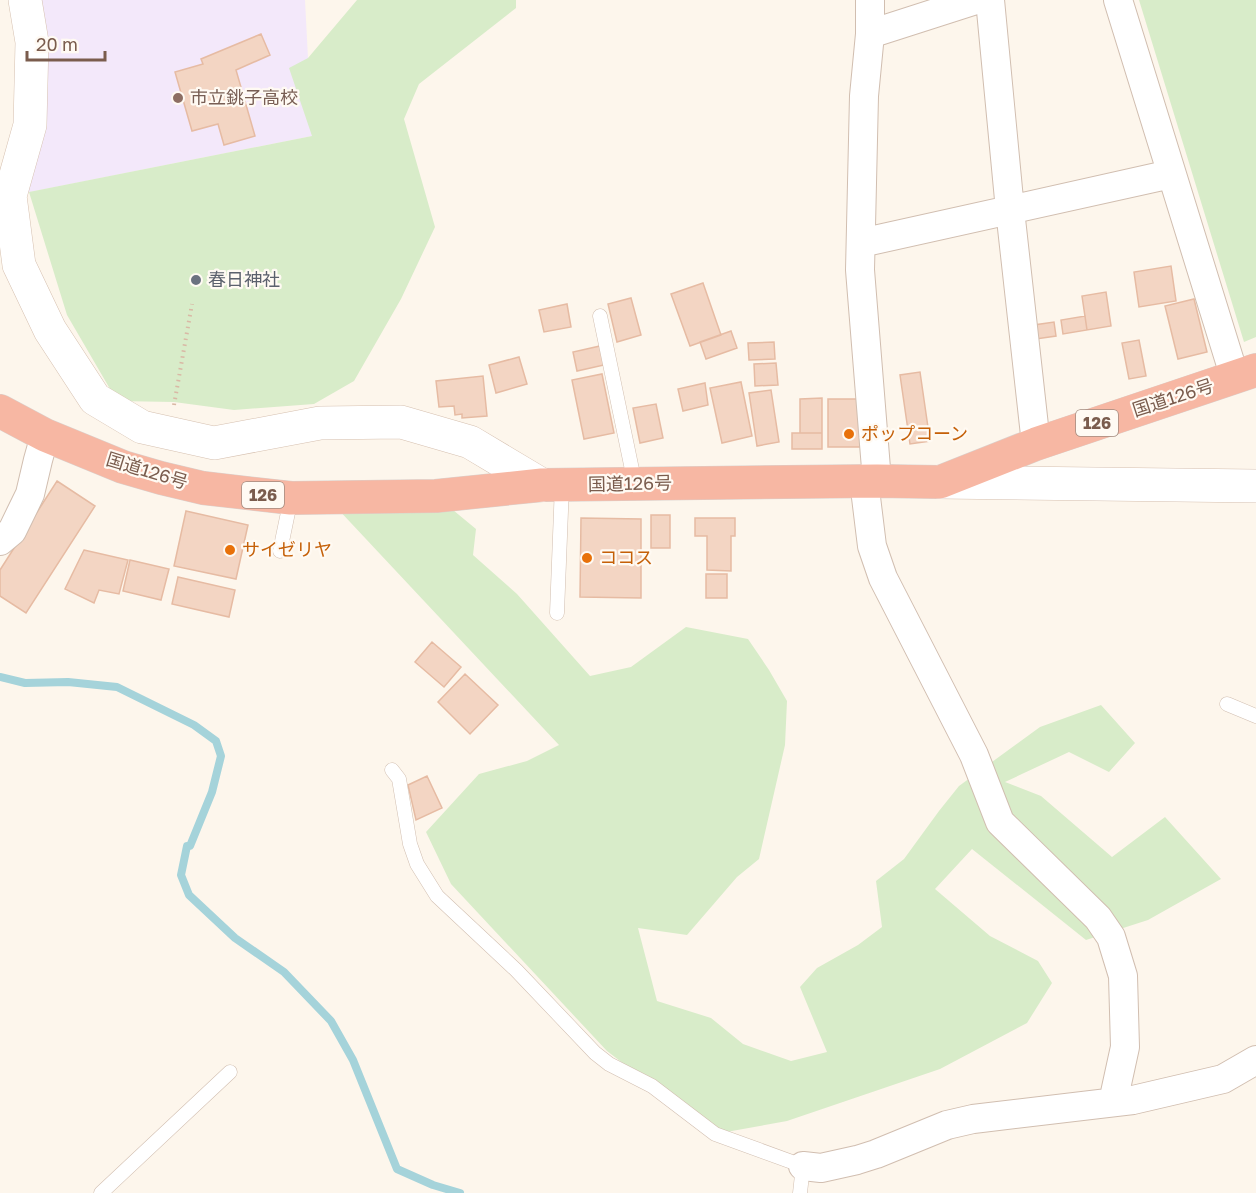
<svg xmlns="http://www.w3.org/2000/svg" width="1256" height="1193" font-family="'Golos Text','Noto Sans JP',sans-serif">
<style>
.education{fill:#f3e8fa}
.green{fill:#d8ecc9}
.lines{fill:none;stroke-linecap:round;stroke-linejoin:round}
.stream{stroke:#a5d3da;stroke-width:8}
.building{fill:#f3d5c3;stroke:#e6bba3;stroke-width:1.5}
.lane-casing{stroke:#d1beb0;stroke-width:15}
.street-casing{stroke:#d1beb0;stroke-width:30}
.secondary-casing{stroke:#d6c0b0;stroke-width:34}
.highway-casing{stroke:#dad1cd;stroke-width:34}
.path{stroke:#d9b8a5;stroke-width:4;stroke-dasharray:1.5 4.5;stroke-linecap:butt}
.lane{stroke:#fff;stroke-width:14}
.street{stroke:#fff;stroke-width:28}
.secondary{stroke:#fff;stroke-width:33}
.highway{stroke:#f7b7a3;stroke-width:33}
.education-dot{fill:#8d6e63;stroke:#fffaf3;stroke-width:2}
.worship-dot{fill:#6b7280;stroke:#fffaf3;stroke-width:2}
.food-dot{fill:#e8710a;stroke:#fffaf3;stroke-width:2}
.labels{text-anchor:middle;stroke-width:4.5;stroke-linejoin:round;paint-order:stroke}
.shield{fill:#fffaf3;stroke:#a28b7f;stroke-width:1.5}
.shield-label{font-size:16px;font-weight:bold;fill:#7a5c4d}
.education-label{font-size:18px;fill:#785e54;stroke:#fffaf3;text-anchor:start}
.worship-label{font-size:18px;fill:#5b616d;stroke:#fffaf3;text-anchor:start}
.street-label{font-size:18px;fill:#7a5c4d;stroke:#fffaf3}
.food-label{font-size:18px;fill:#c56008;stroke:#fffaf3;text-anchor:start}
</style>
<rect width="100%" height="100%" fill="#fdf6ec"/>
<path class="education" d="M 38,0 L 305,0 L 312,136 L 25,193 Z"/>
<path class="green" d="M 357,0 L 516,0 L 516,8 L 419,84 L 404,119 L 435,227 L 401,299 L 354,381 L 314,404 L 234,410 L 174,402 L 117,401 L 67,315 L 29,192 L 312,136 L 289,68 L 308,58 Z
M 1139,0 L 1256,0 L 1256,337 L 1244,342 Z
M 336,507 L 453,510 L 476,529 L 473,555 L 517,594 L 590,676 L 631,667 L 686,627 L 748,639 L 769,670 L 787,701 L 785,745 L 759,859 L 737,877 L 687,935 L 638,928 L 657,1001 L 711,1018 L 743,1044 L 791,1061 L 827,1052 L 800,987 L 817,968 L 858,945 L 882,927 L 876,881 L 904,859 L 939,811 L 959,786 L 1040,727 L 1101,705 L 1135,743 L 1109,772 L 1069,752 L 1005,782 L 1041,796 L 1112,857 L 1165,817 L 1221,879 L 1148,920 L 1086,940 L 972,849 L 935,889 L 990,936 L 1038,961 L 1052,983 L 1027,1023 L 940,1069 L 787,1121 L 715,1134 L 607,1051 L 451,884 L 426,832 L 479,774 L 527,761 L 559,745 Z"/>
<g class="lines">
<path class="stream" d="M 0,677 L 25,683 L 68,682 L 117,687 L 194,725 L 216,741 L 221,756 L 212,792 L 190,846 L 187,846 L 181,875 L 189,895 L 235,938 L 284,972 L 331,1021 L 353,1060 L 397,1169 L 433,1185 L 460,1193"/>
</g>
<path class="building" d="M 261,34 L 270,55 L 236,70 L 255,136 L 224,145 L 218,124 L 192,131 L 175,72 L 203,64 L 201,59 Z
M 1171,266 L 1176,301 L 1139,307 L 1134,272 Z
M 703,283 L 721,335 L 690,346 L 671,294 Z
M 1106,292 L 1111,326 L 1087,330 L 1082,296 Z
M 631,298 L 641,335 L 617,342 L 608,304 Z
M 1194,299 L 1207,352 L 1178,359 L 1165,306 Z
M 567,304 L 571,327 L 544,332 L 539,310 Z
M 1085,316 L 1087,330 L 1063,334 L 1061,320 Z
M 1054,322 L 1056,336 L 1036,339 L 1034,325 Z
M 731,331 L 737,348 L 706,359 L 700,342 Z
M 1139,340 L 1146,376 L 1129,379 L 1122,343 Z
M 774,342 L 775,359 L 749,360 L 748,343 Z
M 600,346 L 604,365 L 577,371 L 573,352 Z
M 519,357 L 527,384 L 496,393 L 489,365 Z
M 776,363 L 778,385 L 755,386 L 754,364 Z
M 920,372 L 930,441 L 910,444 L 900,375 Z
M 602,374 L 614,433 L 584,439 L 572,380 Z
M 483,376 L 487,416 L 462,418 L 462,414 L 455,415 L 454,406 L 439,407 L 436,381 Z
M 741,382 L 752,436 L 722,443 L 710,388 Z
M 705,383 L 708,405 L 683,411 L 678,389 Z
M 771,390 L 779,442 L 757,446 L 749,393 Z
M 822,398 L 822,433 L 800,433 L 800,399 Z
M 828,399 L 859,399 L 860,447 L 828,447 Z
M 656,404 L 663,438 L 640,443 L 633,408 Z
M 792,433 L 822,433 L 822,449 L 792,449 Z
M 57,481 L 95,506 L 26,613 L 0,596 L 0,570 Z
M 186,511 L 248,525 L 236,579 L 174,566 Z
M 651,515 L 670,515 L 670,548 L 651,548 Z
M 581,518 L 641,519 L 641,598 L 580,597 Z
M 695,518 L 735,518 L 735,536 L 731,536 L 731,571 L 707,570 L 707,536 L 695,536 Z
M 84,550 L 128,560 L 119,594 L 99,590 L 94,603 L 65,589 Z
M 130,560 L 169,569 L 161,600 L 123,591 Z
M 706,574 L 727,574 L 727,598 L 706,598 Z
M 178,577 L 235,590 L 229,617 L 172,604 Z
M 432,642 L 461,667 L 444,687 L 415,662 Z
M 465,674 L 498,705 L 470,734 L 438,702 Z
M 427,776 L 442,808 L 416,820 L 408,785 Z"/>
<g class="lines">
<g class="lane-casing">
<path id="lane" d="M 600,316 L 635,484
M 280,551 L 291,498
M 557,613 L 562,485
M 1227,704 L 1256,716
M 392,770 L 399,779 L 410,844 L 417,864 L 437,896 L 516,970 L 595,1053 L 609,1064 L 652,1086 L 715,1134 L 803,1166 L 800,1193
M 101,1193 L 230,1072"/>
</g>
<g class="street-casing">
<path id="street" d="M 870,0 L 870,34 L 864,96 L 860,270 L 877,481
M 990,0 L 1010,210 L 1036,444
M 1118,0 L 1235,378
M 870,34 L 976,0
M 861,243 L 1171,174
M 864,481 L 872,546 L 883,578 L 974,755 L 1000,822 L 1098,918 L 1111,937 L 1123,976 L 1125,1047 L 1113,1102
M 0,541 L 12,531 L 30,494 L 38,460 L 45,435
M 803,1166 L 821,1168 L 857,1160 L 876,1154 L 947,1125 L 973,1119 L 1133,1100 L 1223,1079 L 1256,1060"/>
</g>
<g class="secondary-casing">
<path id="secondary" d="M 25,0 L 32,42 L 30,125 L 10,196 L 19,265 L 50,330 L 95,399 L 142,427 L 214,443 L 320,423 L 401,422 L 470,442 L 542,485
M 940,482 L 1256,486"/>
</g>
<g class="highway-casing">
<path id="highway" d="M 0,411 L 45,435 L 123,467 L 161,478 L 203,488 L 291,498 L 436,496 L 542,485 L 877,481 L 940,482 L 1036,444 L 1256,370"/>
</g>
<path class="path" d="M 174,405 L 192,304"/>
<use href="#lane" class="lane"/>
<use href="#street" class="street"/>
<use href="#secondary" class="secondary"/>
<use href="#highway" class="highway"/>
</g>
<circle class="education-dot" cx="178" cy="98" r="6"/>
<circle class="worship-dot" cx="196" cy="280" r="6"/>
<g class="food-dot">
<circle cx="849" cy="434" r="6"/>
<circle cx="230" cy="550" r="6"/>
<circle cx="587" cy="558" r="6"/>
</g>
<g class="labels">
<g class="shield">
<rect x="1076" y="410" width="42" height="26" rx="4.5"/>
<rect x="242" y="482" width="42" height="26" rx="4.5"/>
</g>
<g class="shield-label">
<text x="1097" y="429">126</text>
<text x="263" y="501">126</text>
</g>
<g class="education-label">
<text x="190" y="104">市立銚子高校</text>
</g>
<g class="worship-label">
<text x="208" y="286">春日神社</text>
</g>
<g class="street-label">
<text transform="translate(1173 398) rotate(-18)" y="6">国道126号</text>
<text transform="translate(147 471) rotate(17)" y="6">国道126号</text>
<text transform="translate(630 484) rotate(-1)" y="6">国道126号</text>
</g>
<g class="food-label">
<text x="861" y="440">ポップコーン</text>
<text x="242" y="556">サイゼリヤ</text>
<text x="599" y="564">ココス</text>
</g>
</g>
<path d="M27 51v9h78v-9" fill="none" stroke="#7a5c4d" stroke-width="3"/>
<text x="36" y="51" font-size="18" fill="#7a5c4d" stroke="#fffaf3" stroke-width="4.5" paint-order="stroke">20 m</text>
</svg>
